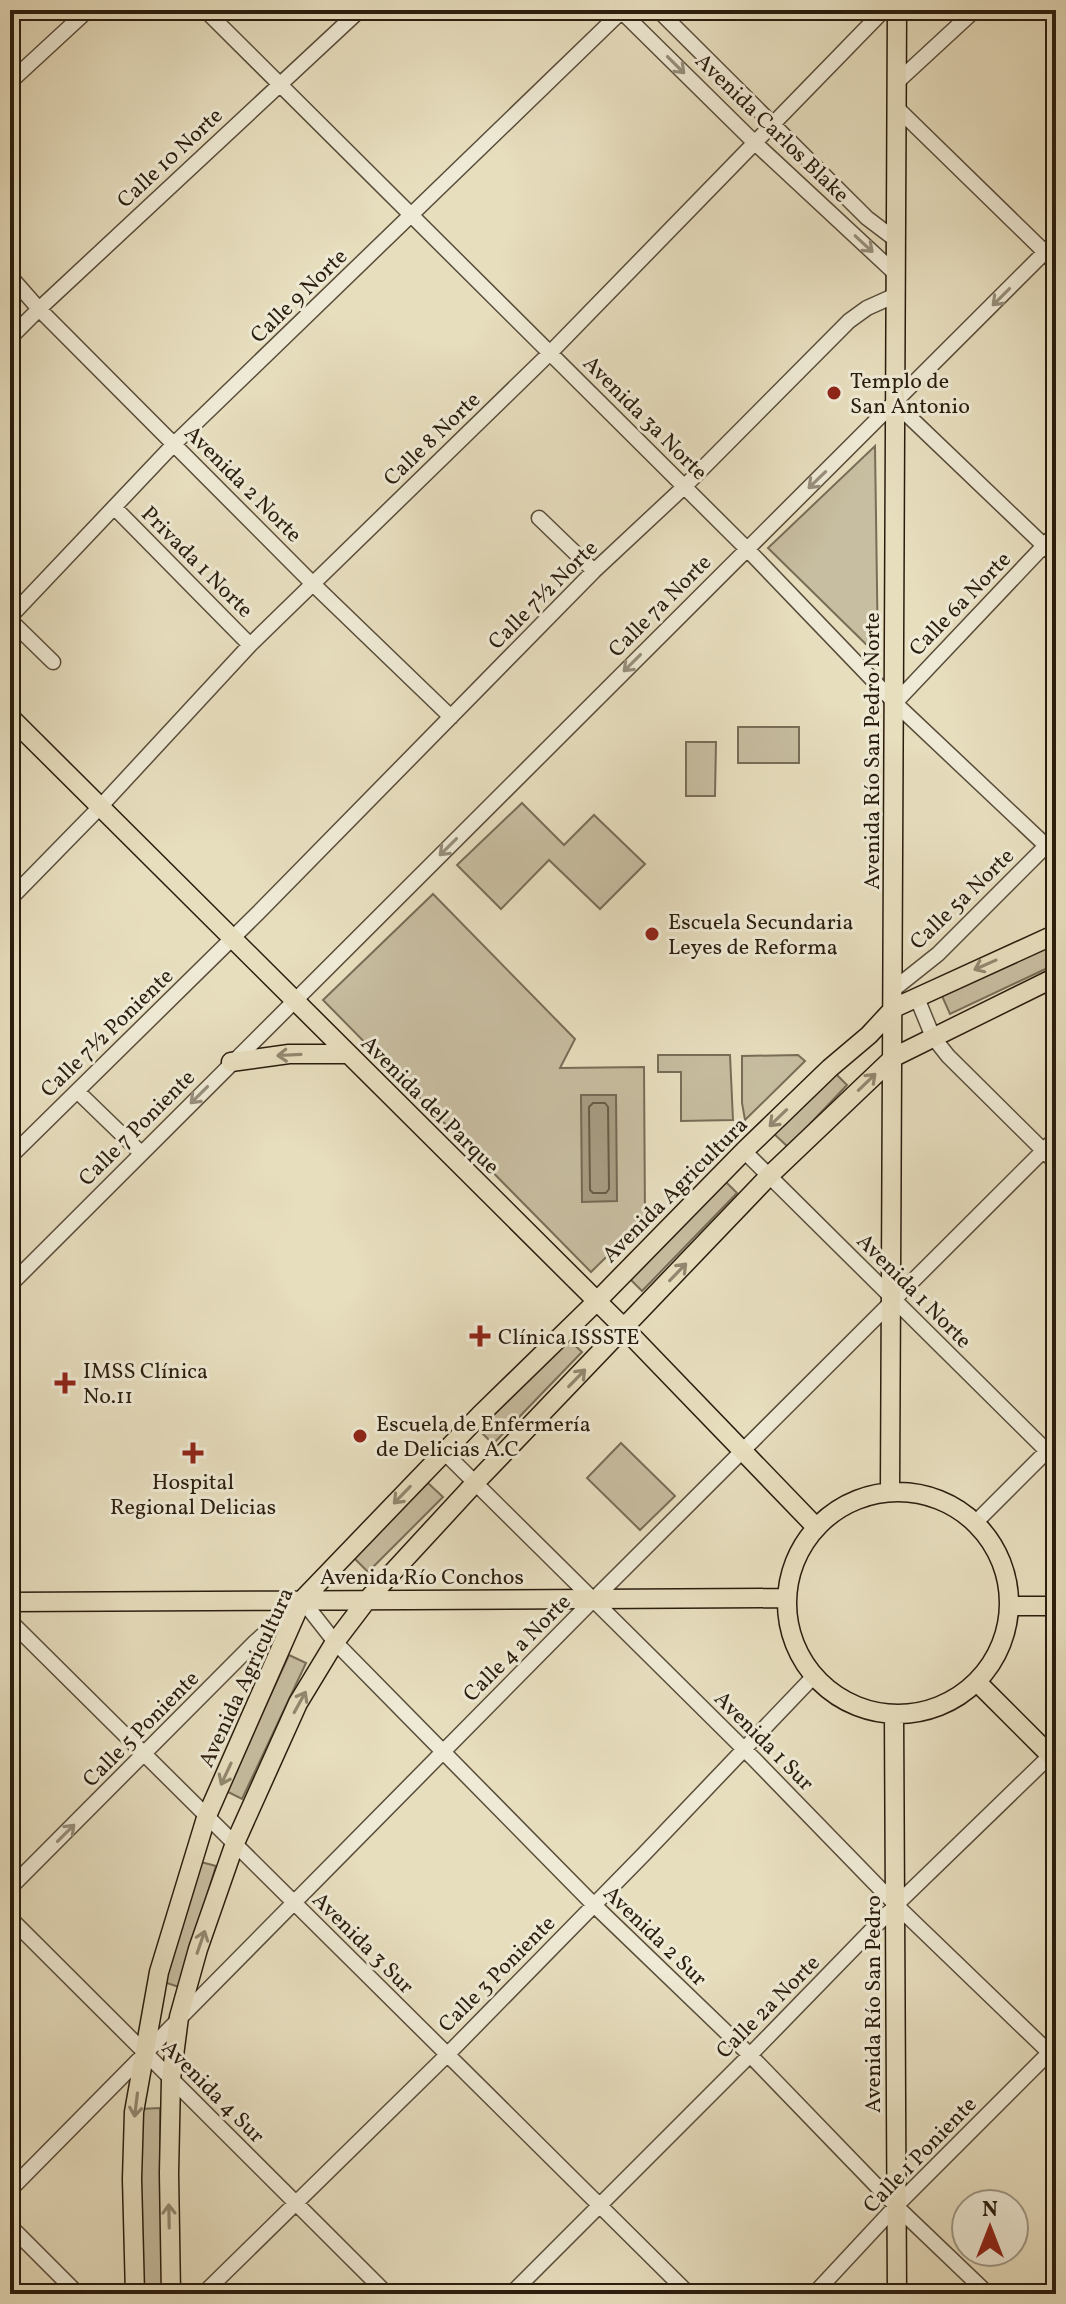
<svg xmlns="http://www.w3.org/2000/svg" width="1066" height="2304" font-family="Vollkorn,serif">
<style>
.green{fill:#c7bda0;stroke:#786d57;stroke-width:2}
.water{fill:#a79c82;stroke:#756954;stroke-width:2}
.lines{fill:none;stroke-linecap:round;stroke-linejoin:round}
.shore{stroke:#685c48;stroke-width:2}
.minor-casing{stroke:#594d3a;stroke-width:17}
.major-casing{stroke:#2a1d0e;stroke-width:21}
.minor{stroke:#efead5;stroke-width:14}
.major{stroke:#e7debe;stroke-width:18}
.oneway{stroke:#968e7b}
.oneway2{stroke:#92876f}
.poi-dot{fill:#8f2418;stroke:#efead5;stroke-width:3}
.labels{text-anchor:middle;stroke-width:6;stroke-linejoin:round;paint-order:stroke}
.street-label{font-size:22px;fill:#2a1d0e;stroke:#efead5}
.poi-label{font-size:22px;fill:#2a1d0e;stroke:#efead5;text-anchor:start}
</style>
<rect width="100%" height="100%" fill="#e7debe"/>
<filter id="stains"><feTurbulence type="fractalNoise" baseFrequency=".0025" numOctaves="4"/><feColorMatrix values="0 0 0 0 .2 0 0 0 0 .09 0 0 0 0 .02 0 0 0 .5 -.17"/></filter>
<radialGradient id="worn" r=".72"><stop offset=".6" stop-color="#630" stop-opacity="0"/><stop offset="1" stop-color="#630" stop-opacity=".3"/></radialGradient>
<path class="green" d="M 875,446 L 878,656 L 768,548 Z
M 738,727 L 799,727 L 799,763 L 738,763 Z
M 686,742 L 716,742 L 715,796 L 686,796 Z
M 522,803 L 564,845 L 594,815 L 645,864 L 600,909 L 549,860 L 501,909 L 457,865 Z
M 433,894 L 575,1039 L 560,1068 L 644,1067 L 645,1219 L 591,1272 L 323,1000 Z
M 1056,941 L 1056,964 L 950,1014 L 942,996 Z
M 658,1055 L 730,1055 L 733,1120 L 681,1121 L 681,1072 L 658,1072 Z
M 798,1055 L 805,1061 L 745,1120 L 742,1103 L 742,1056 Z
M 830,1068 L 847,1085 L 788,1147 L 771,1131 Z
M 726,1182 L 737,1193 L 642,1291 L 630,1279 Z
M 568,1339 L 582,1352 L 493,1444 L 479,1430 Z
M 621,1443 L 675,1496 L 640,1530 L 587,1478 Z
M 428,1483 L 443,1497 L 368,1572 L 353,1557 Z
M 289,1655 L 306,1663 L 242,1799 L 226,1791 Z
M 201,1862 L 216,1866 L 179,1987 L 164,1982 Z
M 160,2108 L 160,2192 L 164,2291 L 142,2293 L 140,2109 Z"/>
<path class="water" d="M 581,1095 L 616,1095 L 617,1201 L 582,1202 Z"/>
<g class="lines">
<path class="shore" d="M 593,1103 L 605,1103 L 608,1107 L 609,1189 L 606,1193 L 593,1193 L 590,1190 L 589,1107 Z"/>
<g class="minor-casing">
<path id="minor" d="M 205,10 L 747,549 L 895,703 L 1056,855
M 620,10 L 754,142 L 896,274
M 658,10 L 867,218 L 896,240
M 10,82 L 88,10
M 897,82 L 975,10
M 896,107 L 1056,263
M 10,276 L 39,309 L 313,584 L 451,717
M 10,338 L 39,309 L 360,10
M 896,404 L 1056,557
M 114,507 L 250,645
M 539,518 L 594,571
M 10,617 L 174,444 L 623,10
M 10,620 L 53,662
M 895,703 L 1056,533
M 10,899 L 100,807 L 250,645 L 550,353 L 884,10
M 894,989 L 938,954 L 1056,836
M 917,998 L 933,1037 L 948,1056 L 1056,1163
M 77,1091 L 141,1153
M 744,1151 L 1056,1460
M 10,1157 L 258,913 L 594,571 L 685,486 L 849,321 L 867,308 L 896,295
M 10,1285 L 1056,241
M 444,1452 L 754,1759 L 896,1905 L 1056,2059
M 976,1522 L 1056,1442
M 10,1621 L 689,2294
M 10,1888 L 255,1642 L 302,1600 L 335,1642 L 594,1905 L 750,2055 L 896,2206 L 988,2294
M 10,1918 L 387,2294
M 10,2190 L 594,1599 L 1056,1138
M 10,2226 L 78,2294
M 203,2294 L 447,2055 L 645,1853 L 814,1676
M 511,2294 L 750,2055 L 896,1905 L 1056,1750
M 814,2294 L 896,2206 L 1054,2048"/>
</g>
<g class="major-casing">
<path id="major" d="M 10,717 L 624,1328 L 816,1527
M 231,1062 L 289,1054 L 347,1054
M 890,1491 L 897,10
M787 1603a111 111 0 1 1 222 0a111 111 0 1 1-222 0Z
M 10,1602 L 787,1598
M 1011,1606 L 1056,1606
M 977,1682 L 1056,1761
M 894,1714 L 897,2294
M 135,2294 L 132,2179 L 134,2112 L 159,1972 L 206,1818 L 302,1600 L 480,1415 L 596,1302 L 744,1151 L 830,1068 L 869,1035 L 894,1008 L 1056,934
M 171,2294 L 169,2173 L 171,2079 L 179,2017 L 198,1949 L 235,1843 L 298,1703 L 335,1642 L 367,1600 L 475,1483 L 770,1175 L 894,1057 L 1056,977"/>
</g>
<use href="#minor" class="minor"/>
<use href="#major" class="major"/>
</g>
<defs><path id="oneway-shaft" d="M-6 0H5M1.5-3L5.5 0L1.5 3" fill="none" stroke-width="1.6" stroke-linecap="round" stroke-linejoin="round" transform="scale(2)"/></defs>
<g class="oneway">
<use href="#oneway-shaft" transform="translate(676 65) rotate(45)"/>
<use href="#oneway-shaft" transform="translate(864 244) rotate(43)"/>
<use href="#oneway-shaft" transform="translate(1001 297) rotate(135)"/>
<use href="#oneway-shaft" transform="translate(817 480) rotate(136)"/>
<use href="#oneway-shaft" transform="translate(632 663) rotate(135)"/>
<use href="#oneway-shaft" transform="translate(448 847) rotate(135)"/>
<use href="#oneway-shaft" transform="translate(199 1095) rotate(135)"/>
<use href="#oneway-shaft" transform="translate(66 1833) rotate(-45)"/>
</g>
<g class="oneway2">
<use href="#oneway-shaft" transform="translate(985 965) rotate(156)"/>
<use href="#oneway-shaft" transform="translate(289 1055) rotate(177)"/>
<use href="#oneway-shaft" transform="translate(867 1082) rotate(-44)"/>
<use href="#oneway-shaft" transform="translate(778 1118) rotate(136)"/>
<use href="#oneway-shaft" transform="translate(678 1272) rotate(-46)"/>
<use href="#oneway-shaft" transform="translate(577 1378) rotate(-46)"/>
<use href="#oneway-shaft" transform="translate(402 1495) rotate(134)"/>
<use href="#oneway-shaft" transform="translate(300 1702) rotate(-61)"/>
<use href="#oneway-shaft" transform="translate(226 1774) rotate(115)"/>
<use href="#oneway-shaft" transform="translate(201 1942) rotate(-71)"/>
<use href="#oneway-shaft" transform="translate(136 2105) rotate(97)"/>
<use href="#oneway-shaft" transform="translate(169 2216) rotate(-91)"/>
</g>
<g class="poi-dot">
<circle cx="834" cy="393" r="8"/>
<circle cx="652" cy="934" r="8"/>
<path d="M476 1324h8v8h8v8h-8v8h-8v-8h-8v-8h8z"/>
<path d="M61 1371h8v8h8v8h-8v8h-8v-8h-8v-8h8z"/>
<circle cx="360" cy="1436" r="8"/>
<path d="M189 1441h8v8h8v8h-8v8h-8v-8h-8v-8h8z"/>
</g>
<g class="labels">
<g class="street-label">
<text transform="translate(773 127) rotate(44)" y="8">Avenida Carlos Blake</text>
<text transform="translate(169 157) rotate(-43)" y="8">Calle 10 Norte</text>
<text transform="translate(298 295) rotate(-44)" y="8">Calle 9 Norte</text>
<text transform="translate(646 417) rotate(45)" y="8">Avenida 3a Norte</text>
<text transform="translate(431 438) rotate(-44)" y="8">Calle 8 Norte</text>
<text transform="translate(244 483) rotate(45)" y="8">Avenida 2 Norte</text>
<text transform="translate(198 561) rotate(45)" y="8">Privada 1 Norte</text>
<text transform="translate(542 594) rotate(-45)" y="8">Calle 7½ Norte</text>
<text transform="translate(959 603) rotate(-46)" y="8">Calle 6a Norte</text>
<text transform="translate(659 605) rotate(-45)" y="8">Calle 7a Norte</text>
<text transform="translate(871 751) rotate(-90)" y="8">Avenida Río San Pedro Norte</text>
<text transform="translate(961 898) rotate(-44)" y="8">Calle 5a Norte</text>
<text transform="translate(106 1032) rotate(-44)" y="8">Calle 7½ Poniente</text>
<text transform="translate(431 1104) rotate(45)" y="8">Avenida del Parque</text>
<text transform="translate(136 1127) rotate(-45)" y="8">Calle 7 Poniente</text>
<text transform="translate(674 1189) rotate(-45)" y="8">Avenida Agricultura</text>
<text transform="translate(915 1290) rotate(45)" y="8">Avenida 1 Norte</text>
<text x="422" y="1584">Avenida Río Conchos</text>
<text transform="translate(516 1647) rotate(-45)" y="8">Calle 4 a Norte</text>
<text transform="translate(245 1677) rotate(-65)" y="8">Avenida Agricultura</text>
<text transform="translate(140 1728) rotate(-45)" y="8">Calle 5 Poniente</text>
<text transform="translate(765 1740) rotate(45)" y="8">Avenida 1 Sur</text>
<text transform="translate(656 1935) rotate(44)" y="8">Avenida 2 Sur</text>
<text transform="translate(364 1942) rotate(45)" y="8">Avenida 3 Sur</text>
<text transform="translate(496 1973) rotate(-45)" y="8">Calle 3 Poniente</text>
<text transform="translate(872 2004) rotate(-90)" y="8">Avenida Río San Pedro</text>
<text transform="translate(767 2006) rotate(-45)" y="8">Calle 2a Norte</text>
<text transform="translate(214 2091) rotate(45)" y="8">Avenida 4 Sur</text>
<text transform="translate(919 2154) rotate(-46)" y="8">Calle 1 Poniente</text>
</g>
<g class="poi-label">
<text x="850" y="388">Templo de<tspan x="850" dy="25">San Antonio</tspan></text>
<text x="668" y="929">Escuela Secundaria<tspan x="668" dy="25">Leyes de Reforma</tspan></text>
<text x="498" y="1344">Clínica ISSSTE</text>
<text x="83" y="1378">IMSS Clínica<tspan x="83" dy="25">No.11</tspan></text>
<text x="376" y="1431">Escuela de Enfermería<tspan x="376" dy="25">de Delicias A.C</tspan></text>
<text x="193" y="1489" text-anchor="middle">Hospital<tspan x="193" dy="25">Regional Delicias</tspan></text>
</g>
</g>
<rect width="1066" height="2304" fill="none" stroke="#e7debe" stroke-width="40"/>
<rect x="12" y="12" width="1042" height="2280" fill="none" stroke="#2a1d0e" stroke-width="4"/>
<rect x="20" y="20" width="1026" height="2264" fill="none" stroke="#2a1d0e" stroke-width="2"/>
<g transform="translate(990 2228)"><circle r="38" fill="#efead5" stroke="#a09885" stroke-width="2"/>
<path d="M0-6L14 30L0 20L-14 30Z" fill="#8f2418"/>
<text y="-12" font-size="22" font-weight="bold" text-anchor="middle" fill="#2a1d0e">N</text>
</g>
<rect width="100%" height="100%" filter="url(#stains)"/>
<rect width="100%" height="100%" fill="url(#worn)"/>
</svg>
